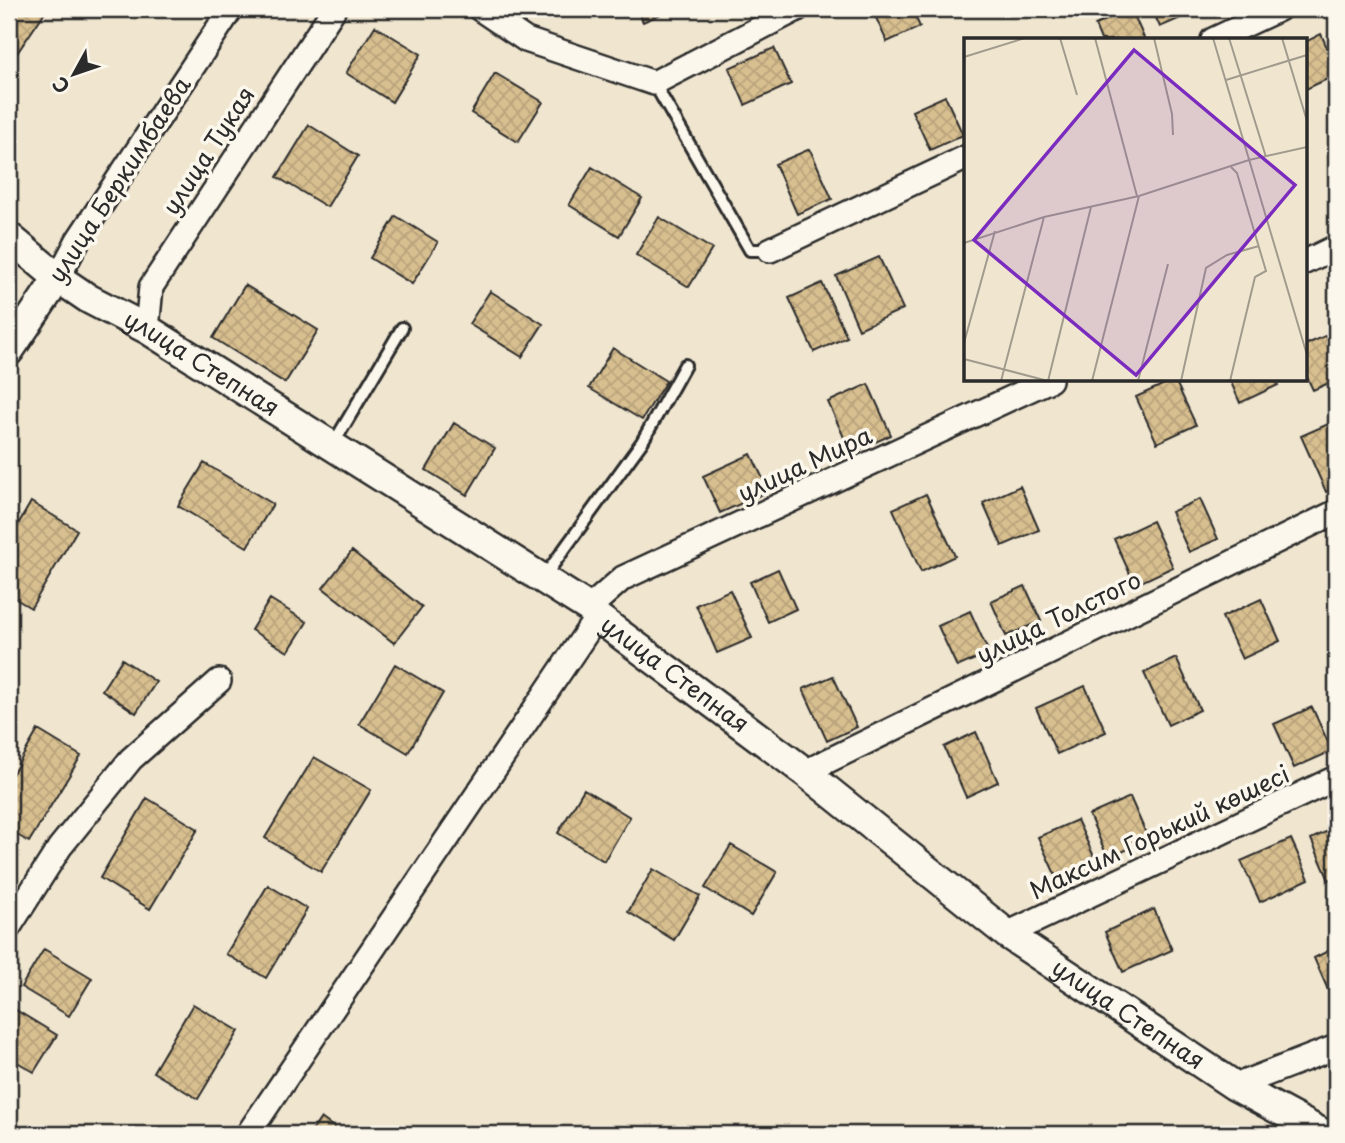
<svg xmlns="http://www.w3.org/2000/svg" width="1345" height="1143" font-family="'Playpen Sans',sans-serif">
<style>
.building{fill:url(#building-cross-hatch);stroke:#2b2b2b;stroke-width:2}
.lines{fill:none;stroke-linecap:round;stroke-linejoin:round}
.service-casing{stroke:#2b2b2b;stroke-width:16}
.minor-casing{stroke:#2b2b2b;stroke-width:28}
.tertiary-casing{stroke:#2b2b2b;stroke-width:33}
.service{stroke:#fbf7ec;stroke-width:10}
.minor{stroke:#fbf7ec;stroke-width:23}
.tertiary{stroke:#fbf7ec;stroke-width:28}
.labels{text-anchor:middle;stroke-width:7;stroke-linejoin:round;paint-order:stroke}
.street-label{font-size:24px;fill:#2b2b2b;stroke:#fbf7ec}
.inset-road{fill:none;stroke:#a19b8e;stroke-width:2}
.view{fill:#7b2cbf;fill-opacity:0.15;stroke:#7b2cbf;stroke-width:3.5}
.inset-edge{fill:none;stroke:#2b2b2b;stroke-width:3.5}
</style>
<defs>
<pattern id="building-cross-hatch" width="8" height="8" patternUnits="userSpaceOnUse" patternTransform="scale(1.75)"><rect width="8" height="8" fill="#d8bf8f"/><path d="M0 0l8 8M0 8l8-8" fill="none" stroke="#baa47c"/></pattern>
</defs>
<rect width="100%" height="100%" fill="#f0e6d0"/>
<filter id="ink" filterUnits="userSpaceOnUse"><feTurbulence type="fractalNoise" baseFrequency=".0143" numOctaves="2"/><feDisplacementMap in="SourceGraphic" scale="14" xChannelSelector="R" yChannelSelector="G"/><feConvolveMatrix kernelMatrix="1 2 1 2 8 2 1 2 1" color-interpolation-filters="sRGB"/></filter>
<g filter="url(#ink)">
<path class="building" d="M 9,9 L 47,9 L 9,65 Z
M 637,9 L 672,9 L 643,22 Z
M 872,9 L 912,9 L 920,27 L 887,42 Z
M 1131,9 L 1145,40 L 1101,40 L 1095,25 Z
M 1152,9 L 1188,9 L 1190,14 L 1160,27 Z
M 375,26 L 421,54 L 392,102 L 346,73 Z
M 1321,34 L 1336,68 L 1336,75 L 1306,89 L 1305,42 Z
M 774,48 L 791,84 L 745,105 L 729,68 Z
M 495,73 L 543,102 L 518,142 L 471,113 Z
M 945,96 L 963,135 L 930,150 L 912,111 Z
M 309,125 L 358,156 L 327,207 L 277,177 Z
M 810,149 L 832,199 L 797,214 L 775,164 Z
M 592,167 L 642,198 L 619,236 L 569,205 Z
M 396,216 L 438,242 L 412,284 L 370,258 Z
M 659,217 L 712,249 L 689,287 L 636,255 Z
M 879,257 L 903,309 L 859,329 L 836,276 Z
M 822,283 L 847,337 L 814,352 L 789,298 Z
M 245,285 L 318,330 L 285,383 L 213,338 Z
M 490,291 L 543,324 L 522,357 L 469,324 Z
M 1336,331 L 1336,380 L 1313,390 L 1305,373 L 1305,345 Z
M 613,348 L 666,381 L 642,420 L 589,388 Z
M 1173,380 L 1175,380 L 1196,425 L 1157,443 L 1136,397 Z
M 1230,380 L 1276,380 L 1278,385 L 1240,403 Z
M 868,384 L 891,435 L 851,453 L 828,402 Z
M 1335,421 L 1336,487 L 1326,492 L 1301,436 Z
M 454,423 L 495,448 L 467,495 L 426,470 Z
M 751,454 L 769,491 L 720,513 L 703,476 Z
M 204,463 L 273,504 L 247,547 L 178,506 Z
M 1020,486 L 1039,530 L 1002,546 L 983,503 Z
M 926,494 L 955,556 L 921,572 L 893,509 Z
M 1200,499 L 1218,539 L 1189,552 L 1171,512 Z
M 31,502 L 77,530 L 31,608 L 9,595 L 9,540 Z
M 1152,521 L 1173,567 L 1135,585 L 1114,539 Z
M 352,551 L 422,607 L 394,643 L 323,588 Z
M 778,569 L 796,609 L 768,622 L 750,582 Z
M 1025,586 L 1041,621 L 1006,636 L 991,601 Z
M 730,590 L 752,638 L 717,653 L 696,605 Z
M 270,599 L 307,622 L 288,652 L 251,630 Z
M 1261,599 L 1280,641 L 1242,659 L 1222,617 Z
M 970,611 L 989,653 L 957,667 L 938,626 Z
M 1176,658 L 1200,710 L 1168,725 L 1144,673 Z
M 122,659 L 156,682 L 136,713 L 102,690 Z
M 395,664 L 443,693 L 408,753 L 359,724 Z
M 833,676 L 857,727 L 827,741 L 803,689 Z
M 1085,686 L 1106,732 L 1057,754 L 1036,708 Z
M 1312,707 L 1332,751 L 1294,768 L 1274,724 Z
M 38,730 L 81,756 L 29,842 L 9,830 L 9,780 Z
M 976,732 L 998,782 L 966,797 L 944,747 Z
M 314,757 L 371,790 L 321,872 L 265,838 Z
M 584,789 L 630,817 L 604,861 L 558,833 Z
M 1130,797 L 1149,840 L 1108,858 L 1089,815 Z
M 147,798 L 198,829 L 150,909 L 100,878 Z
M 1077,820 L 1098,865 L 1059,883 L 1038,837 Z
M 1336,827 L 1336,876 L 1329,880 L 1311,839 Z
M 1291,839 L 1309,879 L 1260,902 L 1241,861 Z
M 731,845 L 777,872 L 751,916 L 705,888 Z
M 653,869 L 700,896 L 674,940 L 628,912 Z
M 268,885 L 307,909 L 266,978 L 226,954 Z
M 1154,909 L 1172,950 L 1123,972 L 1105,932 Z
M 1336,947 L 1336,1008 L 1314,958 Z
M 44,949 L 92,978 L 69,1016 L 21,987 Z
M 193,1004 L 239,1031 L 198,1099 L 153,1072 Z
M 11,1007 L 57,1035 L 34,1072 L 9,1057 L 9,1011 Z
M 321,1118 L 343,1134 L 310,1134 Z"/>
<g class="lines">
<g class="service-casing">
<path id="service" d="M 654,83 L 750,250 L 770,250
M 332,446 L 402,328
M 544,577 L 642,442 L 685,365"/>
</g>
<g class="minor-casing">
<path id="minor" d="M 480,9 L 526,40 L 654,83 L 797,9
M 1213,40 L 1279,9
M 770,250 L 965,158
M 1305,262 L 1336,247
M 58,278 L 78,240 L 231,9
M 147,329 L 151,287 L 334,9
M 589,608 L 623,578 L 1050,380
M 805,772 L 1336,512
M 9,927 L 60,847 L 131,759 L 219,681
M 1007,934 L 1336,778
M 1235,1086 L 1336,1047
M 248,1134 L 597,617"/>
</g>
<g class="tertiary-casing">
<g id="tertiary">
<path id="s1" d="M 9,237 L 58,278 L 89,299 L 147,329 L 589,608 L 597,617 L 805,772 L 1007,934 L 1235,1086 L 1324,1134"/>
<path d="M 9,351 L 58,278"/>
</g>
</g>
<use href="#service" class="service"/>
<use href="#minor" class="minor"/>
<use href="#tertiary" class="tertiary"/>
</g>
</g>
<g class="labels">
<g class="street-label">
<text transform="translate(209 151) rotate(-57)" y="8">улица Тукая</text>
<text transform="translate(120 180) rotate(-57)" y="8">улица Беркимбаева</text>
<text dy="8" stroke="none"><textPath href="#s1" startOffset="231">улица Степная</textPath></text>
<text transform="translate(805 465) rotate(-25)" y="8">улица Мира</text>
<text transform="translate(1059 618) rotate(-26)" y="8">улица Толстого</text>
<text dy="8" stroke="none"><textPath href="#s1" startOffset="798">улица Степная</textPath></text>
<text transform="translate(1160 833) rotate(-25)" y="8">Максим Горький көшесі</text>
<text dy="8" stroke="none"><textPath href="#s1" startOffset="1365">улица Степная</textPath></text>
</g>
</g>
<g transform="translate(964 38)">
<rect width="343" height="343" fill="#f0e6d0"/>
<path class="inset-road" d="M 96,0 L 113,57M 131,0 L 173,158M 190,0 L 208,76 L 209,97M 249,0 L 343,317M 265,0 L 302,119M 318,0 L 343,83M 0,19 L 61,0M 262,42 L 343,17M 0,205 L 80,179 L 175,158 L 285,122 L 343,109M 0,305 L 31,193M 0,321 L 84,343M 37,343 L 80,179M 84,343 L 127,169M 128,343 L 175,158M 174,343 L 204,226M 217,343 L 242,230 L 263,217 L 295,208M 266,343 L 291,239 L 302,233 L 273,135 L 267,129"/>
<path class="view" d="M 170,12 L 331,147 L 172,337 L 10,202 Z"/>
<rect width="343" height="343" class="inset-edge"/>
</g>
<rect width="1345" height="1143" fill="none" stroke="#fbf7ec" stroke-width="35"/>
<rect x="18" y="18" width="1310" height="1108" fill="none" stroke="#2b2b2b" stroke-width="2.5" filter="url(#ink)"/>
<g transform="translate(74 74) rotate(230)" stroke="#fbf7ec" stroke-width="5" paint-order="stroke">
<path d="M0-5L12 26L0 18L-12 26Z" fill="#2b2b2b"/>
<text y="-10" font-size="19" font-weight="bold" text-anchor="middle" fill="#2b2b2b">С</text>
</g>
</svg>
